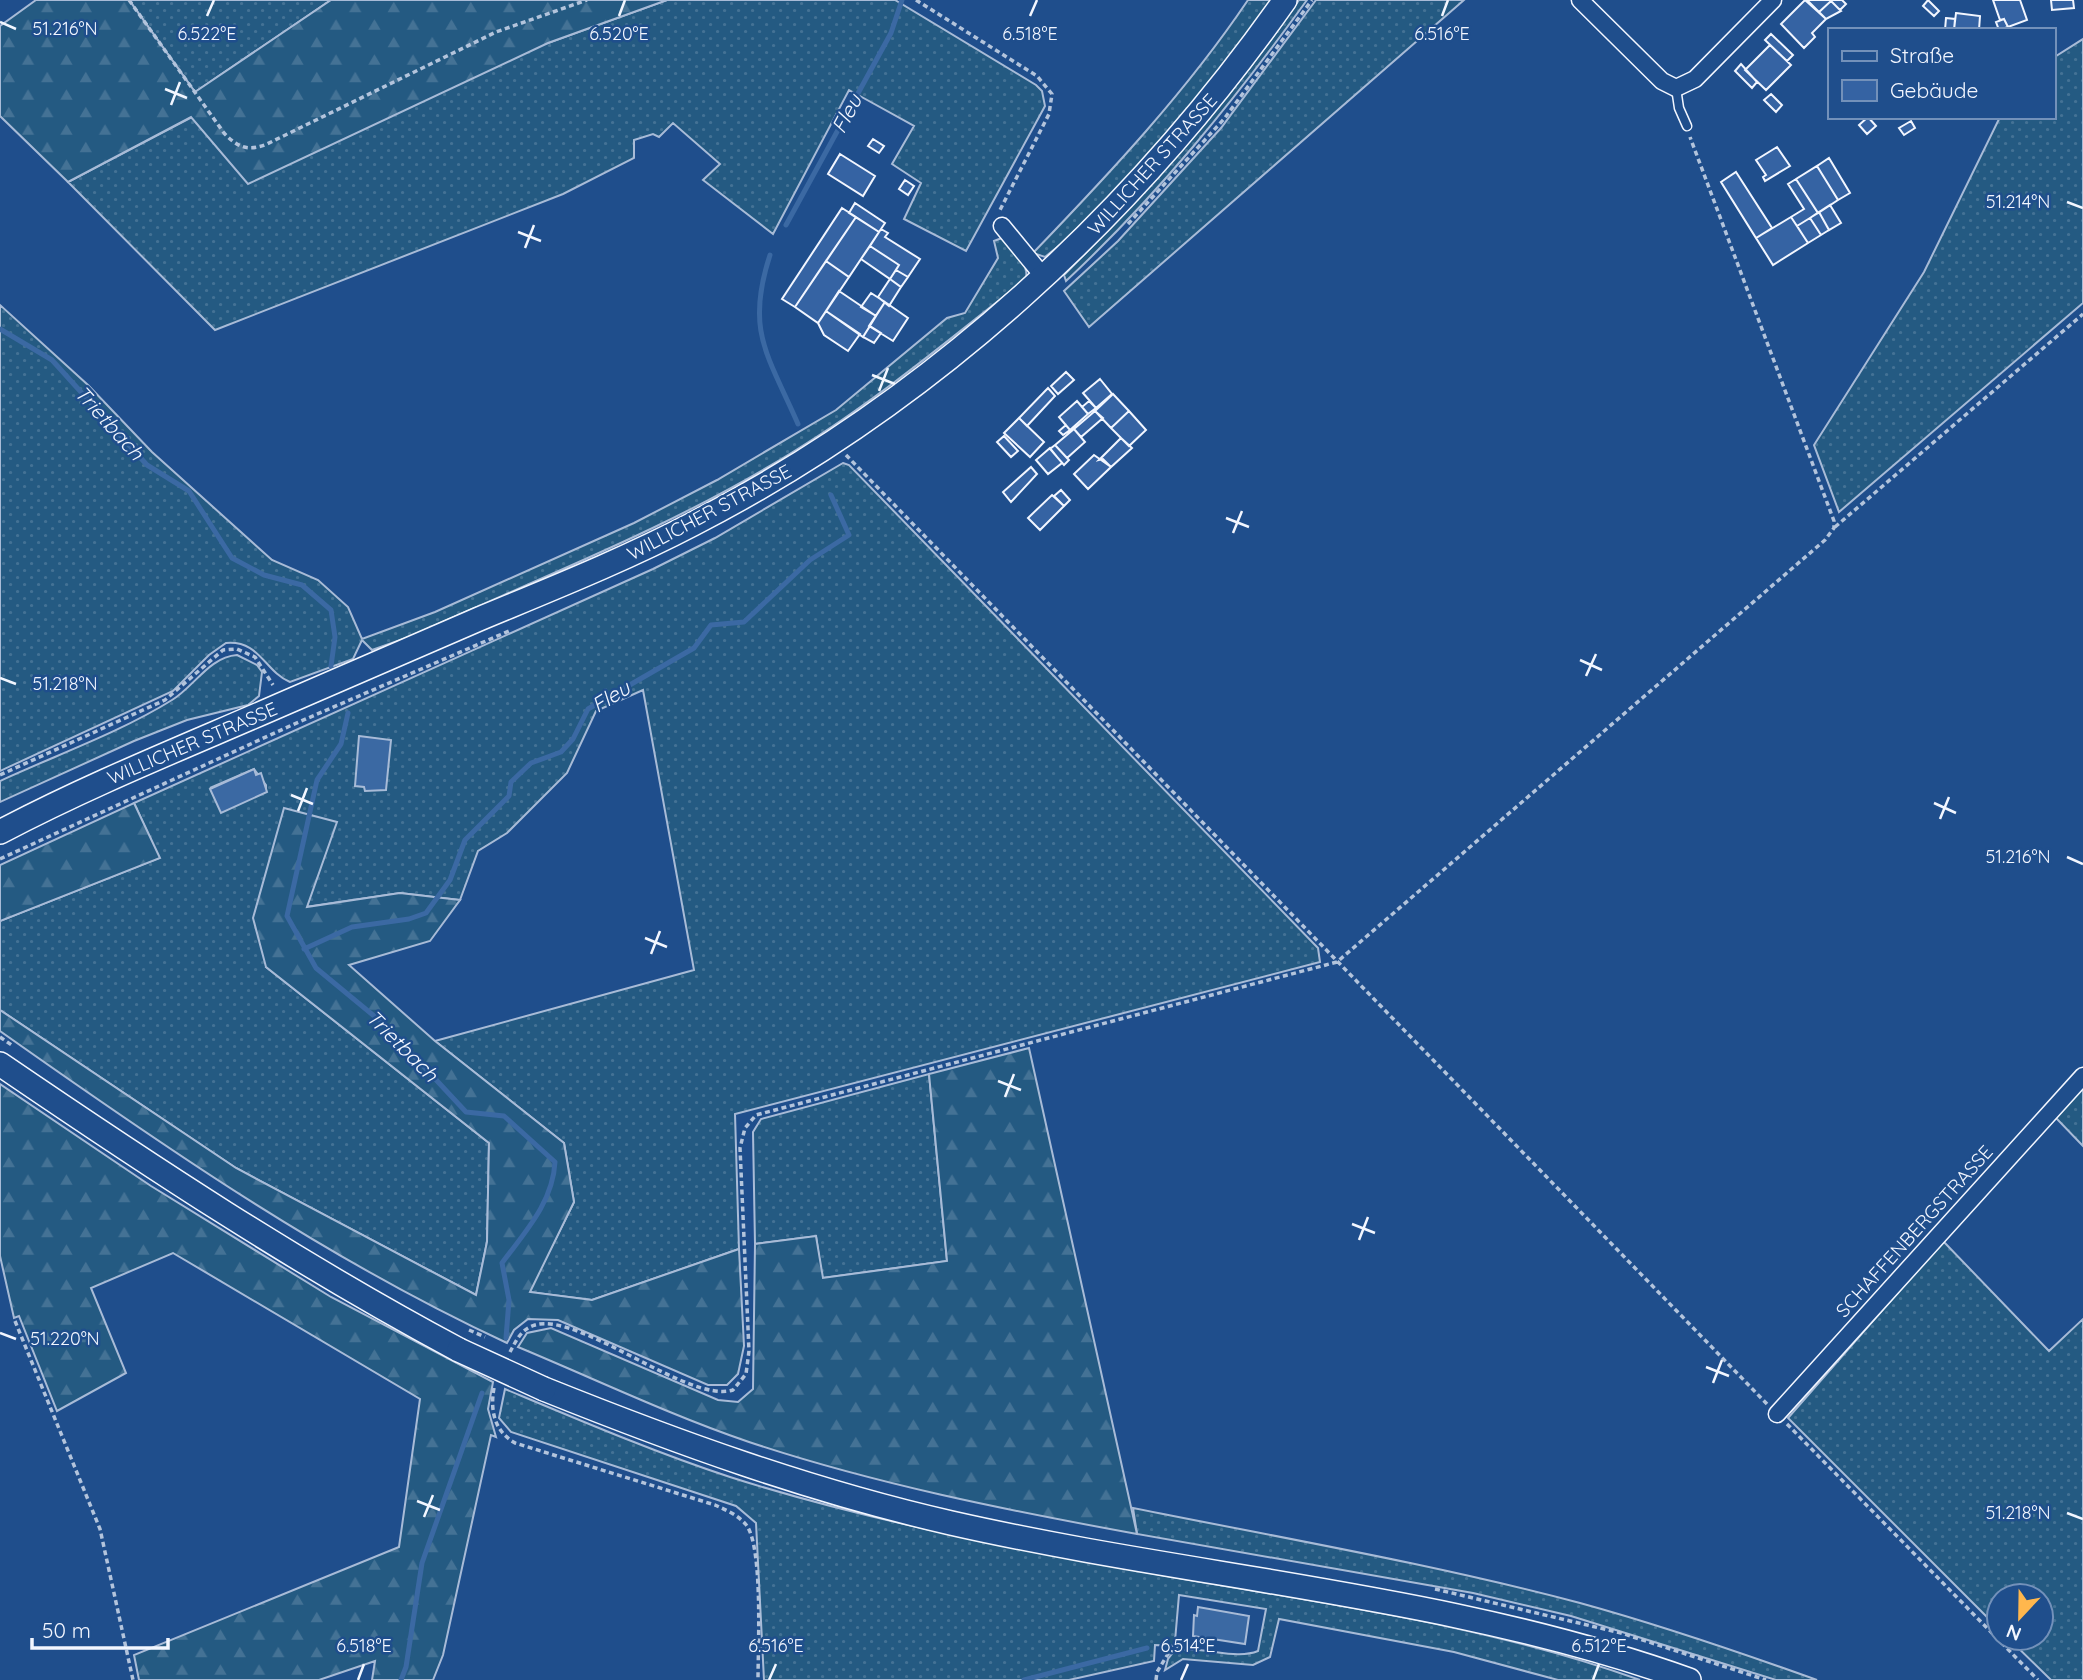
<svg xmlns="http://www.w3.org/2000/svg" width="2083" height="1680" font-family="Quicksand,sans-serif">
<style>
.grass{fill:url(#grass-dots);stroke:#a8bbd7;stroke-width:2;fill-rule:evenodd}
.forest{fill:url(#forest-firs);stroke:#a8bbd7;stroke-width:2}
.water{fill:#3b69a3;stroke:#a8bbd7;stroke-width:2}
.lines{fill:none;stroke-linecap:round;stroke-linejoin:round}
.stream{stroke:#3b69a3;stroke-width:5}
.building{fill:#3563a3;stroke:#f2f6ff;stroke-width:2}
.service-casing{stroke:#f2f6ff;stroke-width:11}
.minor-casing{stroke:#f2f6ff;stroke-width:19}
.secondary-casing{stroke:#f2f6ff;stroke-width:26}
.path{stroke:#b3c4dc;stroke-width:3.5;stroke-dasharray:5 3.5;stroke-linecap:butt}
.service{stroke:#1f4e8c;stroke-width:8}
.minor{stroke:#1f4e8c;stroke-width:16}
.secondary{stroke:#1f4e8c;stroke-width:23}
.secondary-bridge-casing{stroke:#f2f6ff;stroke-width:26;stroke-linecap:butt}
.path-bridge{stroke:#b3c4dc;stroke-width:3.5;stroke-dasharray:5 3.5;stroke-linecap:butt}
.secondary-bridge{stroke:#1f4e8c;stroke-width:23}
.ticks{fill:none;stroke:#f2f6ff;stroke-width:2.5}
.labels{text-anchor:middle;stroke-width:5;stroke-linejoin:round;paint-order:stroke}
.street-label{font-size:19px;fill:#f2f6ff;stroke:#1f4e8c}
.water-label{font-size:21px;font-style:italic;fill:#f2f6ff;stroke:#1f4e8c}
.ticks-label{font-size:18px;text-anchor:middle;fill:#f2f6ff;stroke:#1f4e8c;stroke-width:5;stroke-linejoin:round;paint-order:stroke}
</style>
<defs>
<pattern id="grass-dots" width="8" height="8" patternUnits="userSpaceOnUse" patternTransform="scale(1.75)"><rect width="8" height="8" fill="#245a82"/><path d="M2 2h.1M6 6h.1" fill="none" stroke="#447295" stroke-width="1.8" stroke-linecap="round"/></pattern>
<pattern id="forest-firs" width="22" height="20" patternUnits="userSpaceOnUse" patternTransform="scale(1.75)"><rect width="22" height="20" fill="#245a82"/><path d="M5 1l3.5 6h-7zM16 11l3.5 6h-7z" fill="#447295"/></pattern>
</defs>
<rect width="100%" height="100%" fill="#1f4e8c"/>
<path class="grass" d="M 129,0 L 331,0 L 195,92 Z
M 667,0 L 895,0 L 1036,85 L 1042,91 L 1045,106 L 966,251 L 904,219 L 921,183 L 892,164 L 914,126 L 849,90 L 773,234 L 703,180 L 720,164 L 673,123 L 659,137 L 653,134 L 634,140 L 634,158 L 563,194 L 215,330 L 68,182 L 192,117 L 548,43 Z
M 1248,0 L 1271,0 C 1216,86 1134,174 1061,244 L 1045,257 L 1033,253 C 1110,173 1186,92 1248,0 Z
M 1299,0 L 1307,0 C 1234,101 1157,196 1066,281 L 1064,275 C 1150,188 1230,101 1299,0 Z
M 1316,0 L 1464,0 L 1089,327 L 1064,291 L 1118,241 L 1221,128 Z
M 2083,39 L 2083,303 L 1839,512 L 1814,445 L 1924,272 L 2000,117 L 2053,117 L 2053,58 Z
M 1002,238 C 1014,251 1029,260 1026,279 C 951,338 877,400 796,450 C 675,526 539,578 409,637 L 372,650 L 362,640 L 353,659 L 290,682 C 264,671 260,640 226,643 L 209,655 L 173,691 L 0,771 L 0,305 L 88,385 L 152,452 L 272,560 L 318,580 L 348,607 L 362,639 L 435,612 L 634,523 L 717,480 L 836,410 L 947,318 L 965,313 L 998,258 L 994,241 Z
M 843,463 L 849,465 L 1318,948 L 1320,962 L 735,1114 L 739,1249 L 592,1300 L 529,1292 L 574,1202 L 564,1143 L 435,1041 L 694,970 L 643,690 L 596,711 L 567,773 L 507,833 L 478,851 L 460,900 L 400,893 L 306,907 L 266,967 L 489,1143 L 487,1242 L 476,1295 L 236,1168 L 0,1010 L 0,921 L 159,858 L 134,803 L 653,569 L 715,538 ZM 254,769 L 266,785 L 266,792 L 210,788 Z
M 237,655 L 257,665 L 262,672 L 259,696 L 248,705 L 187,720 L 134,741 L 0,802 L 0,781 C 56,755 119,733 172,700 C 194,687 209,657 237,655 Z
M 929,1074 L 947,1261 L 822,1278 L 816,1236 L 755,1244 L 753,1132 L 761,1119 Z
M 2083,1087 L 2083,1146 L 2056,1118 Z
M 1943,1241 L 2049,1351 L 2083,1319 L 2083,1680 L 2051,1680 L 2008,1638 L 2041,1638 L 2041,1596 L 1999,1596 L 1999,1629 L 1788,1418 Z
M 505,1389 C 579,1420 654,1452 730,1477 C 861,1519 998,1545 1133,1570 C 1302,1601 1477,1621 1640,1680 L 1558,1680 L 1454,1652 L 1279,1619 L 1270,1657 L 1253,1665 L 1183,1659 L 1165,1670 L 1168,1659 L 1178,1646 L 1155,1645 L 1154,1661 L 1069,1680 L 764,1680 L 756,1523 L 736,1506 L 511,1432 L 499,1418 ZM 1179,1595 L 1266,1609 L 1258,1651 C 1236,1660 1207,1647 1183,1650 L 1175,1641 Z
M 1133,1508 C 1282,1538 1433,1564 1580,1603 C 1660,1625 1739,1652 1817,1680 L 1776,1680 L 1571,1616 L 1473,1593 L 1137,1534 Z"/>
<path class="forest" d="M 36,0 L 129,0 L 195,92 L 331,0 L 667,0 L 548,43 L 248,184 L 191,117 L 68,182 L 0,116 L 0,26 Z
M 134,803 L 160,858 L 0,921 L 0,865 Z
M 284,808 L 337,822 L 307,907 L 400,893 L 460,900 L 430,941 L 349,965 L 435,1041 L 564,1143 L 574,1202 L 530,1292 L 592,1300 L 739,1249 L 744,1346 L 738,1374 L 727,1385 L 708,1385 L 558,1320 L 528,1319 L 514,1330 L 507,1343 C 326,1259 163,1146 0,1031 L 0,1010 L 236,1168 L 476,1295 L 487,1242 L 489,1143 L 266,967 L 253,918 Z
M 1029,1048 L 1137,1534 C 1006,1510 875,1484 749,1442 C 670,1415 595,1379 518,1347 L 527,1333 L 551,1328 L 718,1400 L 738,1402 L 753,1389 L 755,1244 L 816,1236 L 823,1278 L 947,1261 L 929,1074 Z
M 0,1084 L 151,1186 L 331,1297 L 493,1382 L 488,1409 L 496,1437 L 491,1435 L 443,1655 L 433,1680 L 372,1680 L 375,1661 L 319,1680 L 139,1680 L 134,1655 L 399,1547 L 420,1399 L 173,1253 L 91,1288 L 126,1373 L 57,1411 L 19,1316 L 14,1318 L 0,1256 Z"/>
<path class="water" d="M 359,736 L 391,740 L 386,790 L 365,791 L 364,787 L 355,786 Z
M 254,769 L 256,775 L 261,773 L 267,792 L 221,813 L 210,789 Z
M 1198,1607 L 1249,1616 L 1245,1644 L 1193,1636 L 1194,1615 L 1197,1616 Z"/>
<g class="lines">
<path class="stream" d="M 786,225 L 891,33 L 902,0
M 770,255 C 745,331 768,355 798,424
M 0,329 L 52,360 L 147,465 L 189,491 L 232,558 L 264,575 L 302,585 L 331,610 L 335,637 L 331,666
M 348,713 L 341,744 L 317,780 L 287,916 L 316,968 L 385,1025 L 466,1112 L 504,1116 L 555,1162 C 553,1202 525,1232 502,1263 L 509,1300 L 506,1338
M 304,949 L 352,927 L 409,919 L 426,913 L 450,880 L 465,840 L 509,796 L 511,782 L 531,763 L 561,752 L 573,739 L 588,709 L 694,648 L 711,625 L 744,622 L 810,560 L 849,535 L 831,495
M 401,1680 L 406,1667 L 422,1563 L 482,1393
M 1024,1680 L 1147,1648"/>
</g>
<path class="building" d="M 1805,0 L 1826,19 L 1812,33 L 1815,37 L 1804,48 L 1781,24 Z
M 1807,0 L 1830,0 L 1831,1 L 1819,12 Z
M 1842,0 L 1846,4 L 1840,10 L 1830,0 Z
M 1928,0 L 1939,11 L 1934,16 L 1923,6 Z
M 1993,0 L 2020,0 L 2027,20 L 2008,27 L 2004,19 L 2000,20 Z
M 2051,0 L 2073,0 L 2074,8 L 2052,10 Z
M 1831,1 L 1841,11 L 1826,19 L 1819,12 Z
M 1956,13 L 1980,16 L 1979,30 L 1954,30 Z
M 1946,18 L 1955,19 L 1954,30 L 1945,30 Z
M 2004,19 L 2008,27 L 1999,30 L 1996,22 Z
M 1771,34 L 1793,55 L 1787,61 L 1765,40 Z
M 1770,45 L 1791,65 L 1766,90 L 1745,70 Z
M 1741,64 L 1757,82 L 1752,88 L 1735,71 Z
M 1771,94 L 1782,105 L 1776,112 L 1764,100 Z
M 1868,117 L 1876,126 L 1867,134 L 1859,125 Z
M 1911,121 L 1915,128 L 1904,135 L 1899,128 Z
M 873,139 L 884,146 L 879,153 L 868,146 Z
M 1777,147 L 1790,166 L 1765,181 L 1763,177 L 1766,175 L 1756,160 Z
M 840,154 L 875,176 L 863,196 L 828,174 Z
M 1829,158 L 1850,193 L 1838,200 L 1817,166 Z
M 1817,166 L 1838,200 L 1818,213 L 1796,179 Z
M 1736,172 L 1772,228 L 1756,238 L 1721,182 Z
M 1796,179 L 1818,213 L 1797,226 L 1791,217 L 1804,209 L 1788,184 Z
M 905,180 L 914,186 L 908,195 L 899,189 Z
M 855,203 L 885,223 L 879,232 L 849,213 Z
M 1830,205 L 1841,223 L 1829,230 L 1819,212 Z
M 842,208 L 856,217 L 795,307 L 782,299 Z
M 1819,212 L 1829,230 L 1821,235 L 1810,218 Z
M 856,217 L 879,232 L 849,277 L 826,261 Z
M 1791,217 L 1808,243 L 1773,265 L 1756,238 Z
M 1810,218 L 1821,235 L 1808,243 L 1797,226 Z
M 881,229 L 888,233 L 885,237 L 920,259 L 908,277 L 896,270 L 899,265 L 870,246 Z
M 870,246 L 899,265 L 890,279 L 861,259 Z
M 826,261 L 849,277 L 818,323 L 795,307 Z
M 896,270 L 908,277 L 901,287 L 890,279 Z
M 890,279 L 901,287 L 889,306 L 878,297 Z
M 839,291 L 876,316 L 863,337 L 826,311 Z
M 871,293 L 885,302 L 876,316 L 861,307 Z
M 885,302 L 908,318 L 893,341 L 869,326 Z
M 826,311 L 860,334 L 848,351 L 824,335 L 818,323 Z
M 870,326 L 881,333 L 874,343 L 863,337 Z
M 1066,372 L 1074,380 L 1058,394 L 1051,386 Z
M 1100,379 L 1112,394 L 1096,408 L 1083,393 Z
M 1048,388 L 1055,396 L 1027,426 L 1019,418 Z
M 1113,394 L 1129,411 L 1111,428 L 1095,411 Z
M 1077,401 L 1088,414 L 1070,430 L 1059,417 Z
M 1089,401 L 1096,408 L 1088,414 L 1082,407 Z
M 1095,411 L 1103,418 L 1081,437 L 1074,429 Z
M 1129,411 L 1146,430 L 1129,446 L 1111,428 Z
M 1019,418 L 1044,442 L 1030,457 L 1004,433 Z
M 1066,425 L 1070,430 L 1063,435 L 1059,431 Z
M 1074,429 L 1085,442 L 1067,458 L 1055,445 Z
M 1004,436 L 1018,451 L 1011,457 L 997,442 Z
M 1121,438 L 1132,448 L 1111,467 L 1103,459 L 1099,460 Z
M 1055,445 L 1069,460 L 1064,465 L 1050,449 Z
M 1050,448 L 1062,463 L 1048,474 L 1036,460 Z
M 1094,455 L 1111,467 L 1088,489 L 1074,474 Z
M 1031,467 L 1037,474 L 1011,502 L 1003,492 Z
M 1061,490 L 1070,500 L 1064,506 L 1054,496 Z
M 1052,495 L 1064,506 L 1040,530 L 1028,518 Z"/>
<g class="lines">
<g class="service-casing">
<path id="service" d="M 1676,88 L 1679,108 L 1687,126"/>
</g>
<g class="minor-casing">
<path id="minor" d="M 1580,0 L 1662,81 L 1676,88 L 1695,79 L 1773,0
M 1002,226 L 1043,276
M 1777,1414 L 2083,1076"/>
</g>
<g class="secondary-casing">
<path id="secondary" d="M 0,832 C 93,783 189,745 285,703 C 350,675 414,647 479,619 C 551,589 624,560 693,524 C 930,402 1132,217 1285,0
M 0,1064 C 151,1167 298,1264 459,1350
M 544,1389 C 676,1442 811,1491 951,1523 C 1198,1579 1448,1594 1689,1680"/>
</g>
<path class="path" d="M 129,0 L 224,133 C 237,147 248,152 267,144 L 496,32 L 587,0
M 916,0 L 1037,76 L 1052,94 L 1049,114 L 1000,210
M 1128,224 L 1224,119 L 1312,0
M 846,455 L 1767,1404
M 1835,527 L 2083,314
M 0,775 L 165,700 L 223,650 L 237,649 L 255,657 L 273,685
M 0,859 L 292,725 L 509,631
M 0,1037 L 13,1046
M 15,1321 L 100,1529 L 133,1680
M 510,1352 C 516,1341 521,1329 535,1325 C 581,1312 688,1404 733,1390 L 746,1374 L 749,1351 L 740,1148 L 745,1128 L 756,1115 L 1337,962 L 1825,540 L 1834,528 L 1834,521 L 1690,137
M 494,1388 C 490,1410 494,1431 515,1443 L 715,1505 C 726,1510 740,1516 747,1526 C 763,1550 758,1648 758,1680
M 1787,1424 L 2038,1680
M 1435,1589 L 1621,1633 L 1766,1680
M 1156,1680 L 1157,1672 L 1171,1649"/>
<use href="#service" class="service"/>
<use href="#minor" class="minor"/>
<use href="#secondary" class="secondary"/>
<g class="secondary-bridge-casing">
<path id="secondary-bridge" d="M 459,1350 L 544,1389"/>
</g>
<path class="path-bridge" d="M 469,1330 L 485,1337"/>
<use href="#secondary-bridge" class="secondary-bridge"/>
</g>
<path class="ticks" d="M 207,16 L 214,0M 619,16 L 625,0M 1030,16 L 1037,0M 1442,16 L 1448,0M 0,22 L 16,29M 165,89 L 187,98M 171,105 L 180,82M 2067,202 L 2083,208M 518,232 L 541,241M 525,248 L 534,225M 872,375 L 895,384M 879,391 L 888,368M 1226,518 L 1249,527M 1233,533 L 1242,511M 1580,660 L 1602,670M 1586,676 L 1596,654M 0,678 L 16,684M 291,795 L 313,804M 1934,803 L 1956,813M 298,811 L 307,788M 1940,819 L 1949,797M 2067,857 L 2083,864M 645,938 L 667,947M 651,954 L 660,931M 998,1081 L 1021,1090M 1005,1097 L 1014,1074M 1352,1224 L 1375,1233M 1359,1240 L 1368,1217M 0,1333 L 16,1339M 1706,1367 L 1729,1376M 1713,1383 L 1722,1360M 417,1501 L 440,1510M 2067,1513 L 2083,1519M 424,1517 L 433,1495M 358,1680 L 364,1664M 769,1680 L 776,1664M 1181,1680 L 1188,1664M 1593,1680 L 1599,1664"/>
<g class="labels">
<g class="street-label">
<text transform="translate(1152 164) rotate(-48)" y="7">WILLICHER STRASSE</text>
<text transform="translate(709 512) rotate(-28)" y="7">WILLICHER STRASSE</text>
<text transform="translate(192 743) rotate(-23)" y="7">WILLICHER STRASSE</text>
<text transform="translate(1914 1231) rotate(-48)" y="7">SCHAFFENBERGSTRASSE</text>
</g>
<g class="water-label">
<text transform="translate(847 114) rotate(-62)" y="7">Fleu</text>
<text transform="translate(109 423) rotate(48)" y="7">Trietbach</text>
<text transform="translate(611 697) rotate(-32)" y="7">Fleu</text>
<text transform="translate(402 1046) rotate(45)" y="7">Trietbach</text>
</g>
</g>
<g class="ticks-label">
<text x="65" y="35">51.216°N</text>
<text x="207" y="40">6.522°E</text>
<text x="619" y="40">6.520°E</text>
<text x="1030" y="40">6.518°E</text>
<text x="1442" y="40">6.516°E</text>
<text x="2018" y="208">51.214°N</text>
<text x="65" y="690">51.218°N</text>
<text x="2018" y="863">51.216°N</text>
<text x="65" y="1345">51.220°N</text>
<text x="2018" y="1519">51.218°N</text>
<text x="364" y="1652">6.518°E</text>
<text x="776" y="1652">6.516°E</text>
<text x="1188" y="1652">6.514°E</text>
<text x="1599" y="1652">6.512°E</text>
</g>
<rect x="1828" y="28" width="228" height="91" fill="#1f4e8c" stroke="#7391ba" stroke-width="2"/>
<rect x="1842" y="51" width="35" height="10" fill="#1f4e8c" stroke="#7391ba" stroke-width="2"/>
<text x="1890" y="63" font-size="21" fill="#f2f6ff">Straße</text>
<rect x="1842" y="80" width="35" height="21" fill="#3563a3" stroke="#7391ba" stroke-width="2"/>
<text x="1890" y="98" font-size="21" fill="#f2f6ff">Gebäude</text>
<g transform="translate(2020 1617) rotate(202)"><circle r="33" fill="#1f4e8c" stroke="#7391ba" stroke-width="2"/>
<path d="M0-5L12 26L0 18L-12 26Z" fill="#ffb74d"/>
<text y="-10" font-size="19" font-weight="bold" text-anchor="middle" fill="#f2f6ff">N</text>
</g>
<path d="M32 1638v10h136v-10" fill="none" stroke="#f2f6ff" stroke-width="3.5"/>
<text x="42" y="1638" font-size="21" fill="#f2f6ff" stroke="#1f4e8c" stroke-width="5" paint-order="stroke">50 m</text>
</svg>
